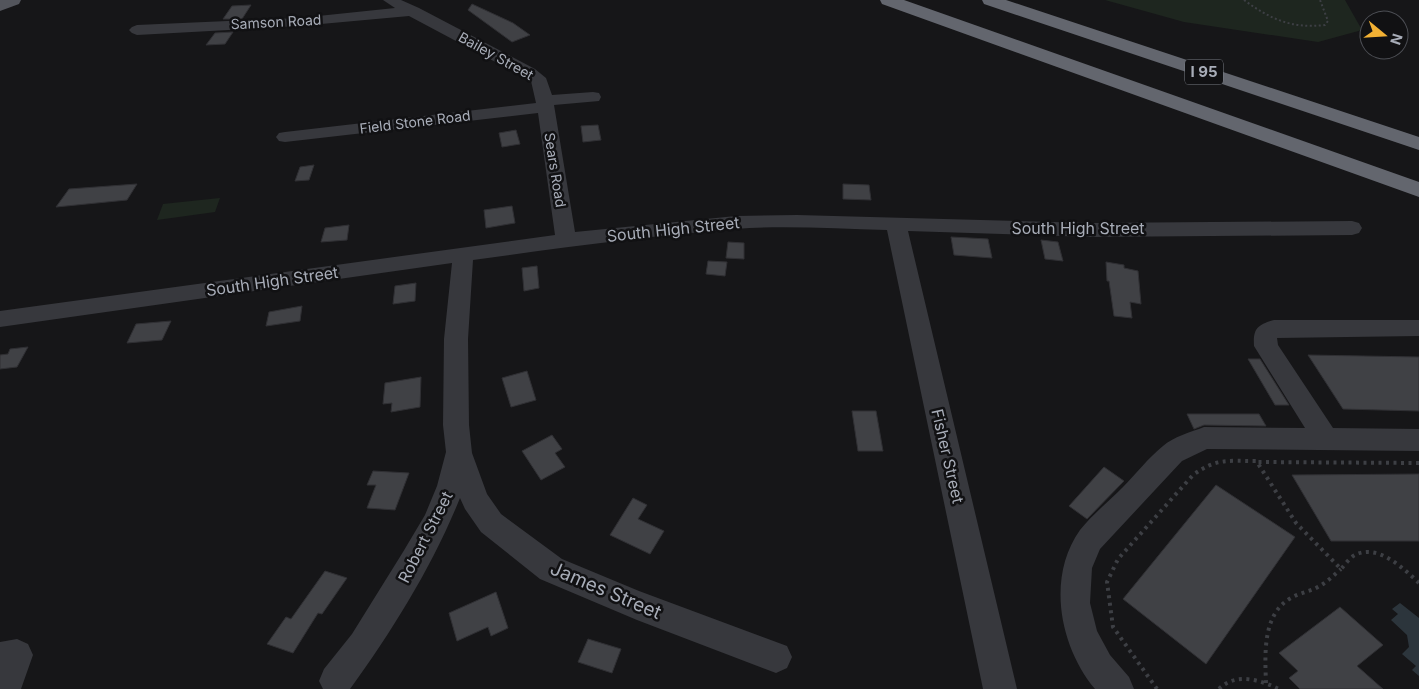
<svg xmlns="http://www.w3.org/2000/svg" width="1419" height="689" font-family="Inter,sans-serif">
<style>
.green{fill:#1e261f}
.water{fill:#2c353c}
.building{fill:#404145;stroke:#303034}
.lines{fill:none;stroke-linecap:round;stroke-linejoin:round}
.path-far1{stroke:#3d3f44;stroke-width:2;stroke-dasharray:2 2.5;stroke-linecap:butt}
.path{stroke:#3d3f44;stroke-width:4;stroke-dasharray:3 4.5;stroke-linecap:butt}
.minor{fill:#37383d;fill-rule:evenodd}
.major{fill:#53555c;fill-rule:evenodd}
.highway{fill:#63666e;fill-rule:evenodd}
.labels{text-anchor:middle;stroke-width:5;stroke-linejoin:round;paint-order:stroke}
.far-street-label{font-size:14px;fill:#a8adb8;stroke:#111113}
.shield{fill:#111113;stroke:#7b7e86;stroke-width:1}
.shield-label{font-size:15px;font-weight:bold;fill:#a8adb8}
.street-label{font-size:16px;fill:#a8adb8;stroke:#111113}
.near-street-label{font-size:19px;fill:#a8adb8;stroke:#111113}
</style>
<rect width="100%" height="100%" fill="#161618"/>
<path class="green" d="M 1105,0 L 1345,0 L 1362,30 L 1318,42 L 1184,22 Z
M 220,198 L 215,212 L 157,220 L 163,204 Z"/>
<path class="water" d="M 1400,603 L 1419,618 L 1419,676 L 1412,670 L 1416,666 L 1402,654 L 1409,647 L 1407,635 L 1391,620 L 1398,614 L 1392,609 Z"/>
<path class="building" d="M 472,4 L 513,23 L 530,35 L 512,42 L 468,10 Z
M 251,5 L 242,19 L 223,19 L 232,6 Z
M 233,32 L 225,44 L 206,45 L 215,33 Z
M 598,125 L 601,140 L 583,142 L 581,126 Z
M 516,130 L 520,144 L 502,147 L 499,133 Z
M 314,165 L 309,180 L 295,181 L 300,167 Z
M 137,184 L 127,200 L 56,207 L 69,189 Z
M 843,184 L 869,185 L 871,200 L 843,199 Z
M 512,206 L 515,223 L 486,228 L 484,210 Z
M 349,225 L 347,240 L 321,242 L 325,228 Z
M 951,237 L 988,239 L 992,258 L 954,255 Z
M 1041,240 L 1058,242 L 1063,261 L 1045,259 Z
M 728,242 L 744,243 L 744,259 L 726,258 Z
M 708,261 L 727,262 L 725,276 L 706,274 Z
M 1106,262 L 1124,265 L 1124,268 L 1138,271 L 1141,304 L 1130,302 L 1132,318 L 1114,316 L 1109,281 L 1107,281 Z
M 537,266 L 539,288 L 524,291 L 522,268 Z
M 416,283 L 415,301 L 393,304 L 395,286 Z
M 302,306 L 300,321 L 266,326 L 269,312 Z
M 171,321 L 162,340 L 127,343 L 136,324 Z
M 28,347 L 17,367 L 0,369 L 0,355 L 8,354 L 10,349 Z
M 1308,355 L 1419,357 L 1419,411 L 1343,409 Z
M 1248,359 L 1260,359 L 1289,405 L 1275,405 Z
M 527,371 L 536,400 L 511,407 L 502,378 Z
M 421,377 L 420,407 L 391,412 L 392,403 L 383,404 L 385,383 Z
M 852,411 L 876,411 L 883,451 L 858,451 Z
M 1187,414 L 1259,414 L 1266,426 L 1204,425 L 1194,429 Z
M 552,435 L 562,449 L 555,453 L 565,467 L 541,480 L 522,451 Z
M 1104,467 L 1124,481 L 1087,519 L 1069,506 Z
M 373,471 L 409,473 L 395,510 L 367,508 L 376,485 L 367,485 Z
M 1419,474 L 1419,541 L 1331,541 L 1292,475 Z
M 1216,485 L 1295,537 L 1206,664 L 1123,599 Z
M 633,498 L 647,505 L 638,519 L 664,531 L 650,554 L 610,535 Z
M 325,571 L 347,578 L 322,614 L 318,613 L 293,653 L 267,644 L 286,617 L 291,619 Z
M 496,592 L 508,628 L 491,636 L 488,627 L 457,641 L 449,613 Z
M 1340,607 L 1383,645 L 1357,666 L 1383,689 L 1300,689 L 1289,678 L 1298,671 L 1279,653 Z
M 588,639 L 621,649 L 612,673 L 578,662 Z"/>
<g class="lines">
<path class="path-far1" d="M 1244,0 C 1270,19 1292,29 1325,25 L 1328,21 L 1320,0"/>
<path class="path" d="M 1419,463 L 1257,462 L 1296,523 L 1341,569 C 1345,565 1349,558 1355,555 C 1378,543 1404,569 1419,583
M 1266,683 C 1265,655 1262,614 1291,598 C 1299,593 1308,592 1316,588 C 1326,583 1333,576 1341,569
M 1157,689 L 1113,627 L 1107,582 L 1118,559 L 1193,475 C 1216,458 1228,461 1256,461
M 1219,689 C 1236,672 1260,680 1279,689"/>
<path class="minor" d="M 383,0 L 401,0 L 419,8 L 535,69 L 546,78 L 552,95 L 593,92 L 599,93 L 601,97 L 599,101 L 554,105 L 575,232 L 736,216 L 797,215 L 1091,223 L 1352,221 L 1359,223 L 1362,228 L 1359,233 L 1352,235 L 1091,237 L 908,231 L 1017,689 L 983,689 L 887,230 C 837,229 785,225 735,229 C 647,236 560,248 473,260 L 468,339 L 469,425 L 472,453 L 487,494 L 501,514 L 562,559 L 639,591 L 787,646 L 792,657 L 787,668 L 776,673 L 637,620 L 540,579 L 481,532 L 465,509 L 460,498 C 433,565 393,630 350,689 L 323,689 L 319,681 L 324,669 L 352,634 L 403,552 L 425,515 L 437,486 L 446,452 L 443,425 L 444,339 L 452,263 L 0,327 L 0,311 L 555,235 L 538,113 L 285,142 L 279,141 L 276,137 L 279,133 L 285,132 L 536,103 L 531,81 L 409,16 L 299,26 L 137,35 L 132,33 L 129,30 L 132,27 L 137,25 L 299,18 L 395,8 Z
M 1274,320 L 1419,320 L 1419,336 L 1277,338 L 1278,345 L 1333,428 L 1419,429 L 1419,451 L 1207,449 L 1182,461 L 1100,549 L 1092,568 L 1090,603 L 1097,631 L 1110,655 L 1129,677 L 1134,689 L 1095,689 C 1060,647 1046,578 1080,530 C 1092,515 1109,501 1123,487 C 1136,474 1148,458 1163,446 C 1173,437 1191,432 1204,427 L 1305,428 L 1254,346 C 1253,329 1257,325 1274,320 Z
M 17,639 L 28,644 L 33,655 L 21,689 L 0,689 L 0,642 Z"/>
<path class="major" d="M 0,0 L 21,0 L 19,4 L 0,11 Z"/>
<path class="highway" d="M 880,0 L 904,0 L 1419,182 L 1419,197 L 882,4 Z
M 982,0 L 1006,0 L 1419,137 L 1419,150 L 984,4 Z"/>
</g>
<g class="labels">
<g class="far-street-label">
<text transform="translate(276 22) rotate(-3)" y="5">Samson Road</text>
<text transform="translate(496 56) rotate(29)" y="5">Bailey Street</text>
<text transform="translate(415 122) rotate(-7)" y="5">Field Stone Road</text>
<text transform="translate(555 170) rotate(81)" y="5">Sears Road</text>
</g>
<rect class="shield" x="1185" y="59.5" width="38" height="25" rx="4"/>
<g class="shield-label">
<text x="1204" y="77">I 95</text>
</g>
<g class="street-label">
<text x="1078" y="234">South High Street</text>
<text transform="translate(673 229) rotate(-6)" y="6">South High Street</text>
<text transform="translate(272 281) rotate(-8)" y="6">South High Street</text>
<text transform="translate(948 456) rotate(77)" y="6">Fisher Street</text>
<text transform="translate(425 537) rotate(-63)" y="6">Robert Street</text>
</g>
<g class="near-street-label">
<text transform="translate(606 590) rotate(23)" y="7">James Street</text>
</g>
</g>
<g transform="translate(1384 35) rotate(108)"><circle r="24" fill="#111113" stroke="#4d4f55"/>
<path d="M0-4L9 19L0 12L-9 19Z" fill="#f2b134"/>
<text y="-8" font-size="14" font-weight="bold" text-anchor="middle" fill="#a8adb8">N</text>
</g>
</svg>
